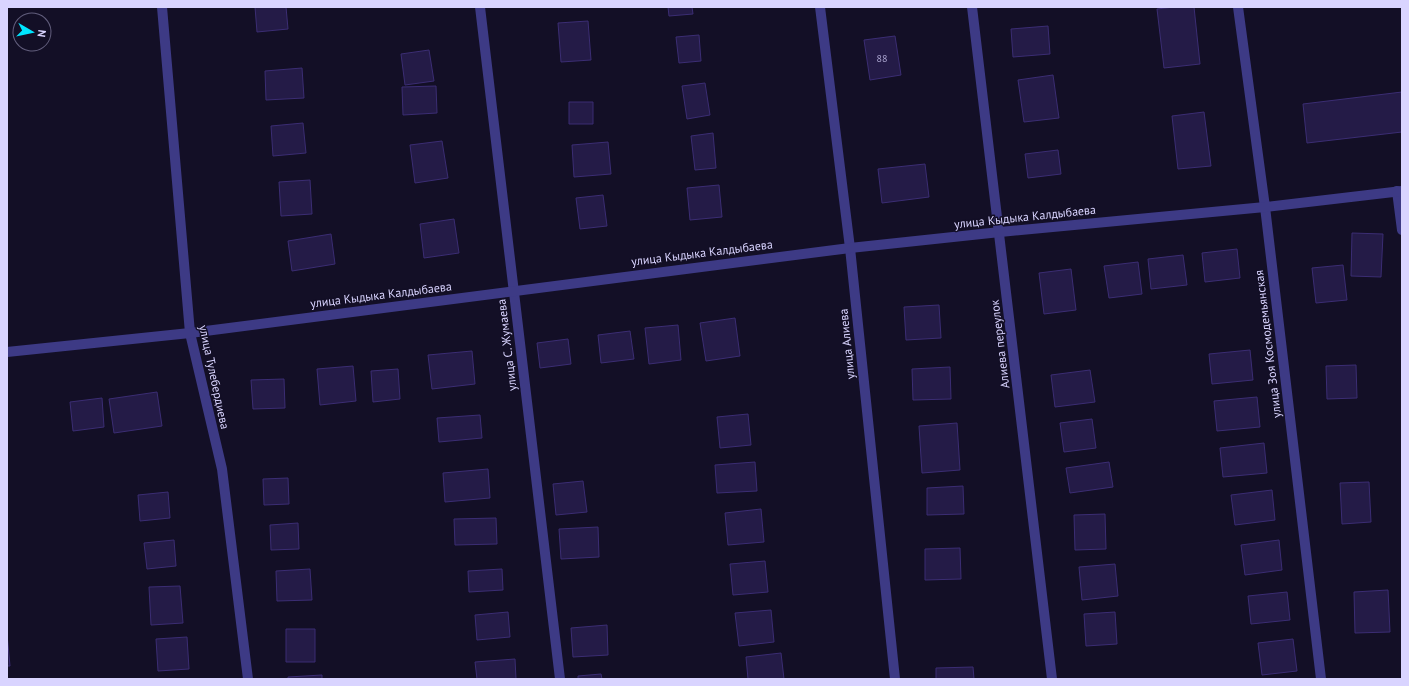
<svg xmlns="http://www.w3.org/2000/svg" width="1409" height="686" font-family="'PT Sans',sans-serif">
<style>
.building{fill:#241b47;stroke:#3b2d73}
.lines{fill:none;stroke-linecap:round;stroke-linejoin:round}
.minor{stroke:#3d3a85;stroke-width:10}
.tertiary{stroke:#3d3a85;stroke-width:10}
.labels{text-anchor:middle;stroke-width:3;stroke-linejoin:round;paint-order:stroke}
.number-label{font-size:10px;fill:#aca6d1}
.street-label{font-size:12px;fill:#d9d4ff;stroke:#130f26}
</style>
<rect width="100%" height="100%" fill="#130f26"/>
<path class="building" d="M 255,7 L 286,7 L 288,29 L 257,32 Z
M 668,7 L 692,7 L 693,14 L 669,16 Z
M 1174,7 L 1194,7 L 1200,64 L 1164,68 L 1157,9 Z
M 588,21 L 591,60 L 561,62 L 558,23 Z
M 1048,26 L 1050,54 L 1013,57 L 1011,29 Z
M 699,35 L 701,61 L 679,63 L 676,37 Z
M 895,36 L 901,75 L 870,80 L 864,40 Z
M 429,50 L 434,81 L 405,85 L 401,54 Z
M 302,68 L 304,98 L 266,100 L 265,71 Z
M 1053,75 L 1059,118 L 1024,122 L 1018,80 Z
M 705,83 L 710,115 L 687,119 L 682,86 Z
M 436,86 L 437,113 L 403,115 L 402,87 Z
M 1402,92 L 1402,132 L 1307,143 L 1303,104 Z
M 569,102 L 593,102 L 593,124 L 569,124 Z
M 1204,112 L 1211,166 L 1178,169 L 1172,116 Z
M 303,123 L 306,153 L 273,156 L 271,126 Z
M 713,133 L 716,168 L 695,170 L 691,136 Z
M 442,141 L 448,178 L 415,183 L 410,145 Z
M 608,142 L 611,174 L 574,177 L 572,145 Z
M 1058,150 L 1061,174 L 1028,178 L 1025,154 Z
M 925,164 L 929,197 L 882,203 L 878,169 Z
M 310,180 L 312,214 L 281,216 L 279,182 Z
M 719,185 L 722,217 L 690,220 L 687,188 Z
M 603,195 L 607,226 L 580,229 L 576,198 Z
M 454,219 L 459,253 L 424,258 L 420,224 Z
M 1352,233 L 1383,234 L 1381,277 L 1351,276 Z
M 331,234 L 335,264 L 292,271 L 288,241 Z
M 1237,249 L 1240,278 L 1205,282 L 1202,253 Z
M 1183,255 L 1187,285 L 1151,289 L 1148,259 Z
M 1138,262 L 1142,294 L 1109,298 L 1104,266 Z
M 1343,265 L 1347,300 L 1316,303 L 1312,268 Z
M 1071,269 L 1076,310 L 1044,314 L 1039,273 Z
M 939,305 L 941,338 L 906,340 L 904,307 Z
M 735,318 L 740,356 L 706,361 L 700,323 Z
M 678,325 L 681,360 L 649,364 L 645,328 Z
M 630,331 L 634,359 L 601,363 L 598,335 Z
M 568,339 L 571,364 L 540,368 L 537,343 Z
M 1250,350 L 1253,380 L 1212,384 L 1209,354 Z
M 472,351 L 475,384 L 432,389 L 428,355 Z
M 1356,365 L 1357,398 L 1327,399 L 1326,366 Z
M 353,366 L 356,401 L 320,405 L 317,369 Z
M 950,367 L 951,399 L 913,400 L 912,369 Z
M 398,369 L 400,399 L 373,402 L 371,371 Z
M 1090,370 L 1095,402 L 1055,407 L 1051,375 Z
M 284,379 L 285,408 L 253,409 L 251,380 Z
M 157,392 L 162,426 L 114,433 L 109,399 Z
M 1257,397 L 1260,427 L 1217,431 L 1214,401 Z
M 102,398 L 104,427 L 73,431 L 70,402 Z
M 748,414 L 751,445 L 720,448 L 717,417 Z
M 480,415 L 482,438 L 439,442 L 437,418 Z
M 1092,419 L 1096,448 L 1064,452 L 1060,423 Z
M 957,423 L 960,470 L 922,473 L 919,426 Z
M 1264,443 L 1267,473 L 1223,477 L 1220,448 Z
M 755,462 L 757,491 L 717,493 L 715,465 Z
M 1109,462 L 1113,487 L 1070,493 L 1066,468 Z
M 488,469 L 490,498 L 445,502 L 443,473 Z
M 288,478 L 289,504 L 264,505 L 263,479 Z
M 583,481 L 587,512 L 556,515 L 553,484 Z
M 1369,482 L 1371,522 L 1342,524 L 1340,483 Z
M 963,486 L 964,514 L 927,515 L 927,488 Z
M 1272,490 L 1275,520 L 1235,525 L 1231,495 Z
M 168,492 L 170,518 L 140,521 L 138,495 Z
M 761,509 L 764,542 L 728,545 L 725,513 Z
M 1105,514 L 1106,549 L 1075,550 L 1074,515 Z
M 496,518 L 497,544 L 455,545 L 454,519 Z
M 298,523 L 299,549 L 271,550 L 270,525 Z
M 598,527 L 599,557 L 561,559 L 559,529 Z
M 174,540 L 176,566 L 147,569 L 144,543 Z
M 1279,540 L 1282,570 L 1245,575 L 1241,545 Z
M 960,548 L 961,579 L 925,580 L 925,549 Z
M 765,561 L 768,592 L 733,595 L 730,564 Z
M 1115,564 L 1118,596 L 1082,600 L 1079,567 Z
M 310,569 L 312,600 L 277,601 L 276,571 Z
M 502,569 L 503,590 L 469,592 L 468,571 Z
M 180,586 L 183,623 L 151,625 L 149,587 Z
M 1388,590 L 1390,632 L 1355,633 L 1354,592 Z
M 1287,592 L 1290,620 L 1251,624 L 1248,596 Z
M 771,610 L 774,642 L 739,646 L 735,613 Z
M 508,612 L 510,637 L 477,640 L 475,615 Z
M 1115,612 L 1117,644 L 1086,646 L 1084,614 Z
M 607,625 L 608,655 L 573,657 L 571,628 Z
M 286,629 L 315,629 L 315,662 L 286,662 Z
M 7,634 L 10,666 L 7,666 Z
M 187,637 L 189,669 L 158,671 L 156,639 Z
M 1293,639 L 1297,671 L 1262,675 L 1258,643 Z
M 781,653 L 784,679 L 748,679 L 746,657 Z
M 515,659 L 516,679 L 477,679 L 475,662 Z
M 973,667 L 974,679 L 936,679 L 936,668 Z
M 601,674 L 602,679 L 578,679 L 578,676 Z
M 322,675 L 322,679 L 288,679 L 288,677 Z"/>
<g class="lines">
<path class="minor" d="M 162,7 L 190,333 L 222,469 L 248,679
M 480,7 L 560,679
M 820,7 L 850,248 L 895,679
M 972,7 L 1052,679
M 1238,7 L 1265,207 L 1321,679
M 1397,191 L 1402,230"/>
<path class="tertiary" d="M 7,352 L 190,333 L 850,248 L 1000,232 L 1265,207 L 1402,191"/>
</g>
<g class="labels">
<g class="number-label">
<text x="882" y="62">88</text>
</g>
<g class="street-label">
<text transform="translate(1025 217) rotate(-6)" y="4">улица Кыдыка Калдыбаева</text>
<text transform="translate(702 253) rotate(-7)" y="4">улица Кыдыка Калдыбаева</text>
<text transform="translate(381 295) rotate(-7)" y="4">улица Кыдыка Калдыбаева</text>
<text transform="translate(847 344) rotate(-96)" y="4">улица Алиева</text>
<text transform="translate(1000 344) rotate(-97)" y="4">Алиева переулок</text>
<text transform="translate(1268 344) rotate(-97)" y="4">улица Зоя Космодемьянская</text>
<text transform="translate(507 345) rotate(-97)" y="4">улица С. Жумаева</text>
<text transform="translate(214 377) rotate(78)" y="4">улица Тулебердиева</text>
</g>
</g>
<rect width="1409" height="686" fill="none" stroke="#d9d4ff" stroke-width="16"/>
<g transform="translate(32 32) rotate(99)"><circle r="19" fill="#130f26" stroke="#625e7d"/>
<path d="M0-3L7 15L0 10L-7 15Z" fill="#00e5ff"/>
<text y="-6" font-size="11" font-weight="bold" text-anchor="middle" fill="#d9d4ff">N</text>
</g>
</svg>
